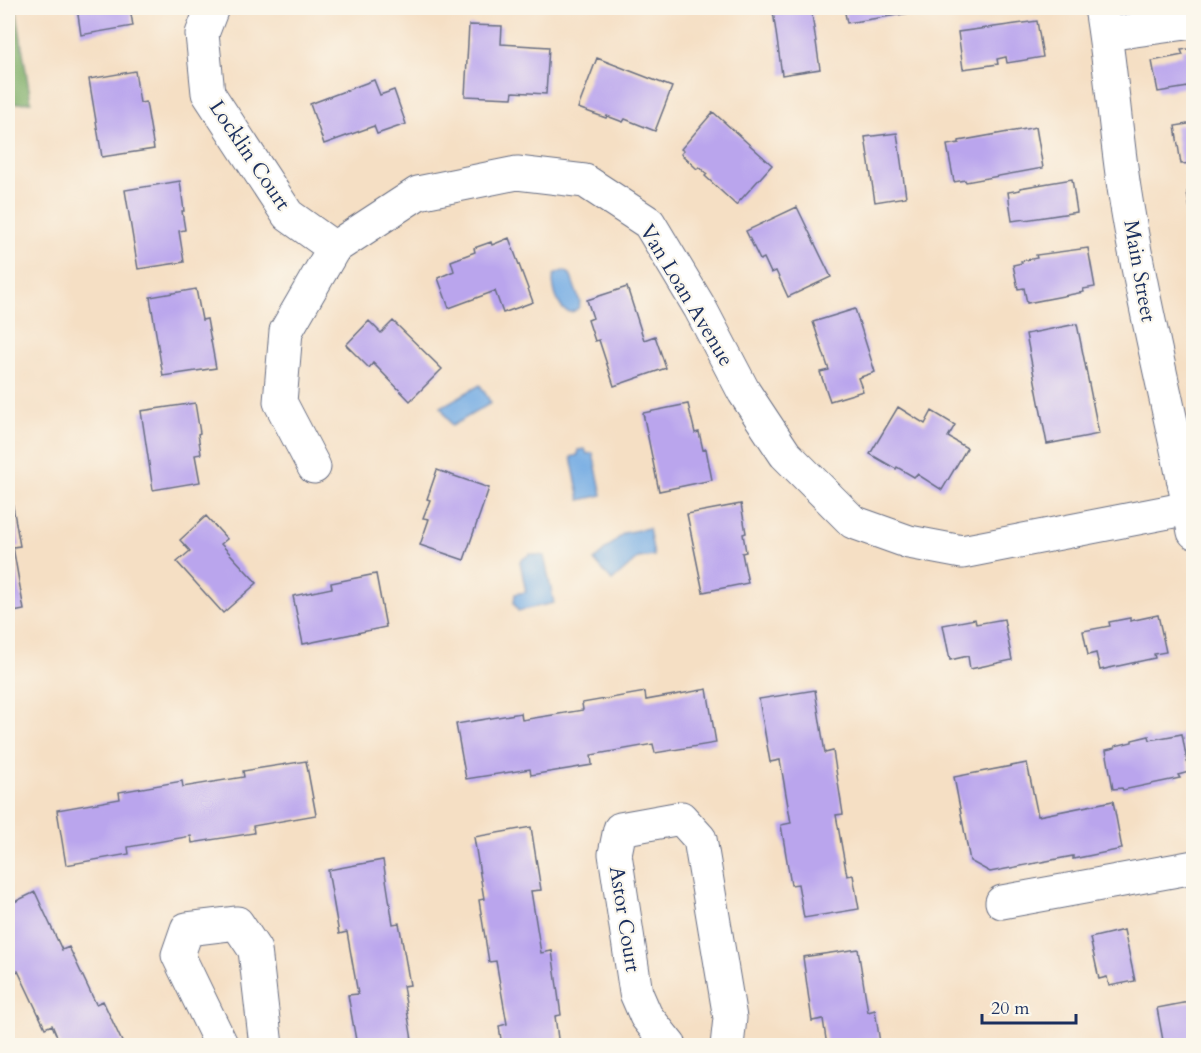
<svg xmlns="http://www.w3.org/2000/svg" width="1201" height="1053" font-family="Cardo,serif">
<style>
.forest{fill:#7fae68;stroke:#4d6e63;stroke-width:1.5}
.water{fill:#75ace3;stroke:#486ea0;stroke-width:1.5}
.building{fill:#baa5ed}
.lines{fill:none;stroke-linecap:round;stroke-linejoin:round}
.minor-casing{stroke:#676d82;stroke-width:35}
.major-casing{stroke:#676d82;stroke-width:35}
.minor{stroke:#fff;stroke-width:33}
.major{stroke:#fff;stroke-width:33}
.labels{text-anchor:middle;stroke-width:4.5;stroke-linejoin:round;paint-order:stroke}
.street-label{font-size:21px;fill:#1b2f5e;stroke:#fbf7ec}
</style>
<rect width="100%" height="100%" fill="#fbf7ec"/>
<filter id="ink" filterUnits="userSpaceOnUse"><feTurbulence type="fractalNoise" baseFrequency=".0167" numOctaves="2"/><feDisplacementMap in="SourceGraphic" scale="12" xChannelSelector="R" yChannelSelector="G"/><feConvolveMatrix kernelMatrix="1 2 1 2 8 2 1 2 1" color-interpolation-filters="sRGB"/></filter>
<filter id="wash" filterUnits="userSpaceOnUse"><feTurbulence type="fractalNoise" baseFrequency=".008" numOctaves="4" result="noise"/><feDisplacementMap in="SourceGraphic" scale="24" xChannelSelector="R" yChannelSelector="G"/><feGaussianBlur stdDeviation="1.35" result="paint"/><feColorMatrix in="noise" values="0 0 0 0 0 0 0 0 0 0 0 0 0 0 0 0 0 1.4 0 .05"/><feComposite in="paint" operator="in"/></filter>
<g filter="url(#wash)">
<rect width="100%" height="100%" fill="#f5dfc4"/>
<path class="forest" d="M 8,8 L 16,8 L 31,102 L 8,104 Z"/>
<path class="water" d="M 564,271 L 570,274 L 580,302 L 579,307 C 561,326 550,285 554,275 L 560,272 Z
M 480,385 L 491,403 L 452,426 L 441,407 Z
M 585,449 L 587,454 L 593,453 L 602,495 L 580,500 L 571,457 L 578,455 L 578,450 Z
M 649,528 L 654,556 L 638,558 L 612,581 L 594,560 L 624,533 Z
M 530,554 L 544,556 L 554,603 L 518,611 L 514,603 L 515,594 L 526,592 L 520,561 Z"/>
<g id="blocks">
<path class="building" d="M 77,8 L 130,8 L 133,26 L 81,35 Z
M 798,8 L 811,8 L 820,69 L 782,75 L 773,11 Z
M 844,8 L 935,8 L 935,9 L 847,23 Z
M 1037,21 L 1043,57 L 1007,63 L 1006,57 L 997,59 L 998,64 L 963,69 L 958,32 Z
M 469,25 L 502,26 L 501,44 L 549,47 L 546,94 L 513,92 L 512,98 L 465,96 Z
M 1194,48 L 1194,86 L 1158,92 L 1152,61 L 1183,55 L 1181,50 Z
M 597,58 L 672,87 L 655,131 L 625,119 L 623,122 L 607,116 L 606,118 L 578,108 Z
M 135,71 L 140,103 L 146,102 L 154,149 L 102,157 L 89,79 Z
M 374,80 L 380,95 L 394,90 L 406,124 L 377,134 L 374,126 L 324,144 L 310,104 Z
M 713,112 L 772,165 L 736,205 L 705,176 L 707,174 L 699,167 L 697,169 L 681,154 L 684,151 L 681,149 Z
M 1194,123 L 1194,163 L 1181,164 L 1175,126 Z
M 1036,127 L 1043,168 L 966,182 L 965,180 L 954,182 L 947,145 L 959,143 L 959,141 Z
M 897,133 L 906,197 L 875,202 L 865,137 Z
M 1072,179 L 1077,212 L 1025,220 L 1025,219 L 1012,221 L 1008,192 L 1020,190 L 1020,188 Z
M 180,181 L 184,211 L 182,211 L 185,230 L 179,231 L 184,262 L 138,269 L 125,190 Z
M 1194,191 L 1194,222 L 1192,222 L 1187,192 Z
M 797,207 L 831,277 L 788,297 L 776,271 L 771,273 L 764,258 L 760,260 L 746,231 Z
M 509,238 L 533,302 L 503,313 L 495,291 L 449,308 L 438,278 L 454,271 L 451,261 L 475,252 L 474,248 L 491,242 L 492,245 Z
M 1088,248 L 1095,287 L 1083,289 L 1084,292 L 1027,303 L 1024,288 L 1018,289 L 1013,265 L 1022,263 L 1021,261 L 1037,258 L 1036,255 Z
M 627,287 L 644,340 L 655,336 L 666,368 L 614,386 L 599,340 L 595,341 L 588,320 L 593,318 L 587,300 Z
M 196,289 L 202,320 L 207,319 L 216,368 L 163,376 L 150,297 Z
M 855,309 L 875,372 L 858,378 L 863,391 L 830,401 L 820,372 L 829,370 L 813,322 Z
M 369,321 L 381,333 L 393,321 L 442,369 L 410,401 L 373,363 L 369,368 L 346,345 Z
M 1077,324 L 1099,434 L 1047,444 L 1026,334 Z
M 195,403 L 200,433 L 198,434 L 201,454 L 195,455 L 200,482 L 153,490 L 141,411 Z
M 688,404 L 695,433 L 699,432 L 703,450 L 706,449 L 712,480 L 659,491 L 643,413 Z
M 898,407 L 925,424 L 932,411 L 955,425 L 948,437 L 967,448 L 942,490 L 917,474 L 914,477 L 897,467 L 896,469 L 870,454 Z
M 437,470 L 489,488 L 464,560 L 420,545 L 429,519 L 423,518 L 430,500 L 427,499 Z
M 9,484 L 20,546 L 13,547 L 24,610 L 8,613 L 8,485 Z
M 741,504 L 746,533 L 743,534 L 746,552 L 742,553 L 748,583 L 703,592 L 687,514 Z
M 206,516 L 227,539 L 221,544 L 257,583 L 223,613 L 177,562 L 190,551 L 180,540 Z
M 376,574 L 386,627 L 303,644 L 293,596 L 332,588 L 331,583 Z
M 1158,615 L 1166,652 L 1154,654 L 1155,658 L 1100,670 L 1096,653 L 1088,655 L 1083,631 L 1110,626 L 1109,622 L 1130,618 L 1130,621 Z
M 975,619 L 976,624 L 1004,619 L 1012,660 L 970,669 L 968,656 L 950,660 L 943,625 Z
M 707,689 L 716,743 L 655,753 L 653,744 L 591,755 L 592,765 L 531,775 L 530,769 L 466,779 L 456,724 L 521,713 L 522,720 L 553,715 L 583,710 L 582,703 L 645,692 L 646,700 Z
M 815,690 L 825,753 L 833,751 L 843,814 L 836,815 L 847,876 L 853,875 L 859,909 L 804,918 L 798,884 L 791,885 L 781,825 L 791,823 L 780,760 L 770,762 L 759,699 Z
M 1182,734 L 1189,772 L 1178,775 L 1180,778 L 1123,790 L 1122,788 L 1113,789 L 1106,750 L 1115,748 L 1115,746 L 1132,742 L 1132,740 L 1149,736 L 1150,740 Z
M 306,761 L 316,815 L 253,826 L 254,833 L 192,843 L 191,836 L 128,847 L 129,854 L 66,865 L 57,810 L 120,799 L 119,792 L 182,781 L 183,787 L 244,777 L 243,771 Z
M 1027,763 L 1038,816 L 1113,801 L 1122,849 L 1073,859 L 1073,856 L 990,872 L 970,861 L 954,777 Z
M 531,827 L 541,890 L 531,891 L 541,953 L 552,951 L 561,1015 L 555,1016 L 559,1046 L 502,1046 L 499,1026 L 507,1024 L 496,961 L 489,962 L 479,900 L 484,899 L 474,837 Z
M 383,860 L 393,924 L 399,923 L 410,985 L 403,986 L 413,1046 L 357,1046 L 348,995 L 358,994 L 347,932 L 339,934 L 328,870 Z
M 35,892 L 62,950 L 69,947 L 96,1004 L 103,1001 L 124,1046 L 61,1046 L 52,1025 L 45,1028 L 18,971 L 13,973 L 8,961 L 8,905 Z
M 1124,930 L 1135,981 L 1109,986 L 1107,977 L 1099,979 L 1090,938 Z
M 858,949 L 868,1012 L 875,1010 L 880,1043 L 873,1043 L 874,1046 L 827,1046 L 823,1019 L 812,1021 L 803,957 Z
M 1194,1001 L 1194,1042 L 1174,1046 L 1164,1046 L 1157,1008 Z"/>
</g>
</g>
<g filter="url(#ink)">
<use href="#blocks" fill-opacity="0" stroke="#676d82" stroke-width="1.5"/>
<g class="lines">
<g class="minor-casing">
<path id="minor" d="M 212,8 L 202,34 L 208,93 L 288,215 L 334,248
M 1106,34 L 1194,22
M 314,467 L 280,402 L 286,331 L 334,248 L 418,193 L 517,173 L 585,181 L 649,223 L 700,308 L 744,392 L 785,454 L 853,522 L 909,542 L 962,552 L 1194,507
M 1002,902 L 1194,867
M 222,1046 L 178,955 L 187,929 L 237,923 L 255,950 L 266,1046
M 670,1046 L 646,1016 L 636,993 L 615,854 L 620,829 L 681,818 L 700,839 L 730,1018 L 727,1046"/>
</g>
<g class="major-casing">
<path id="major" d="M 1101,8 C 1111,67 1115,128 1124,188 C 1142,304 1172,417 1194,532"/>
</g>
<use href="#minor" class="minor"/>
<use href="#major" class="major"/>
</g>
</g>
<g class="labels">
<g class="street-label">
<text transform="translate(250 155) rotate(56)" y="7">Locklin Court</text>
<text transform="translate(1140 271) rotate(80)" y="7">Main Street</text>
<text transform="translate(687 295) rotate(59)" y="7">Van Loan Avenue</text>
<text transform="translate(625 919) rotate(81)" y="7">Astor Court</text>
</g>
</g>
<rect width="1201" height="1053" fill="none" stroke="#fbf7ec" stroke-width="30"/>
<path d="M982 1014v9h94v-9" fill="none" stroke="#1b2f5e" stroke-width="3"/>
<text x="991" y="1014" font-size="18" fill="#1b2f5e" stroke="#fbf7ec" stroke-width="4.5" paint-order="stroke">20 m</text>
</svg>
